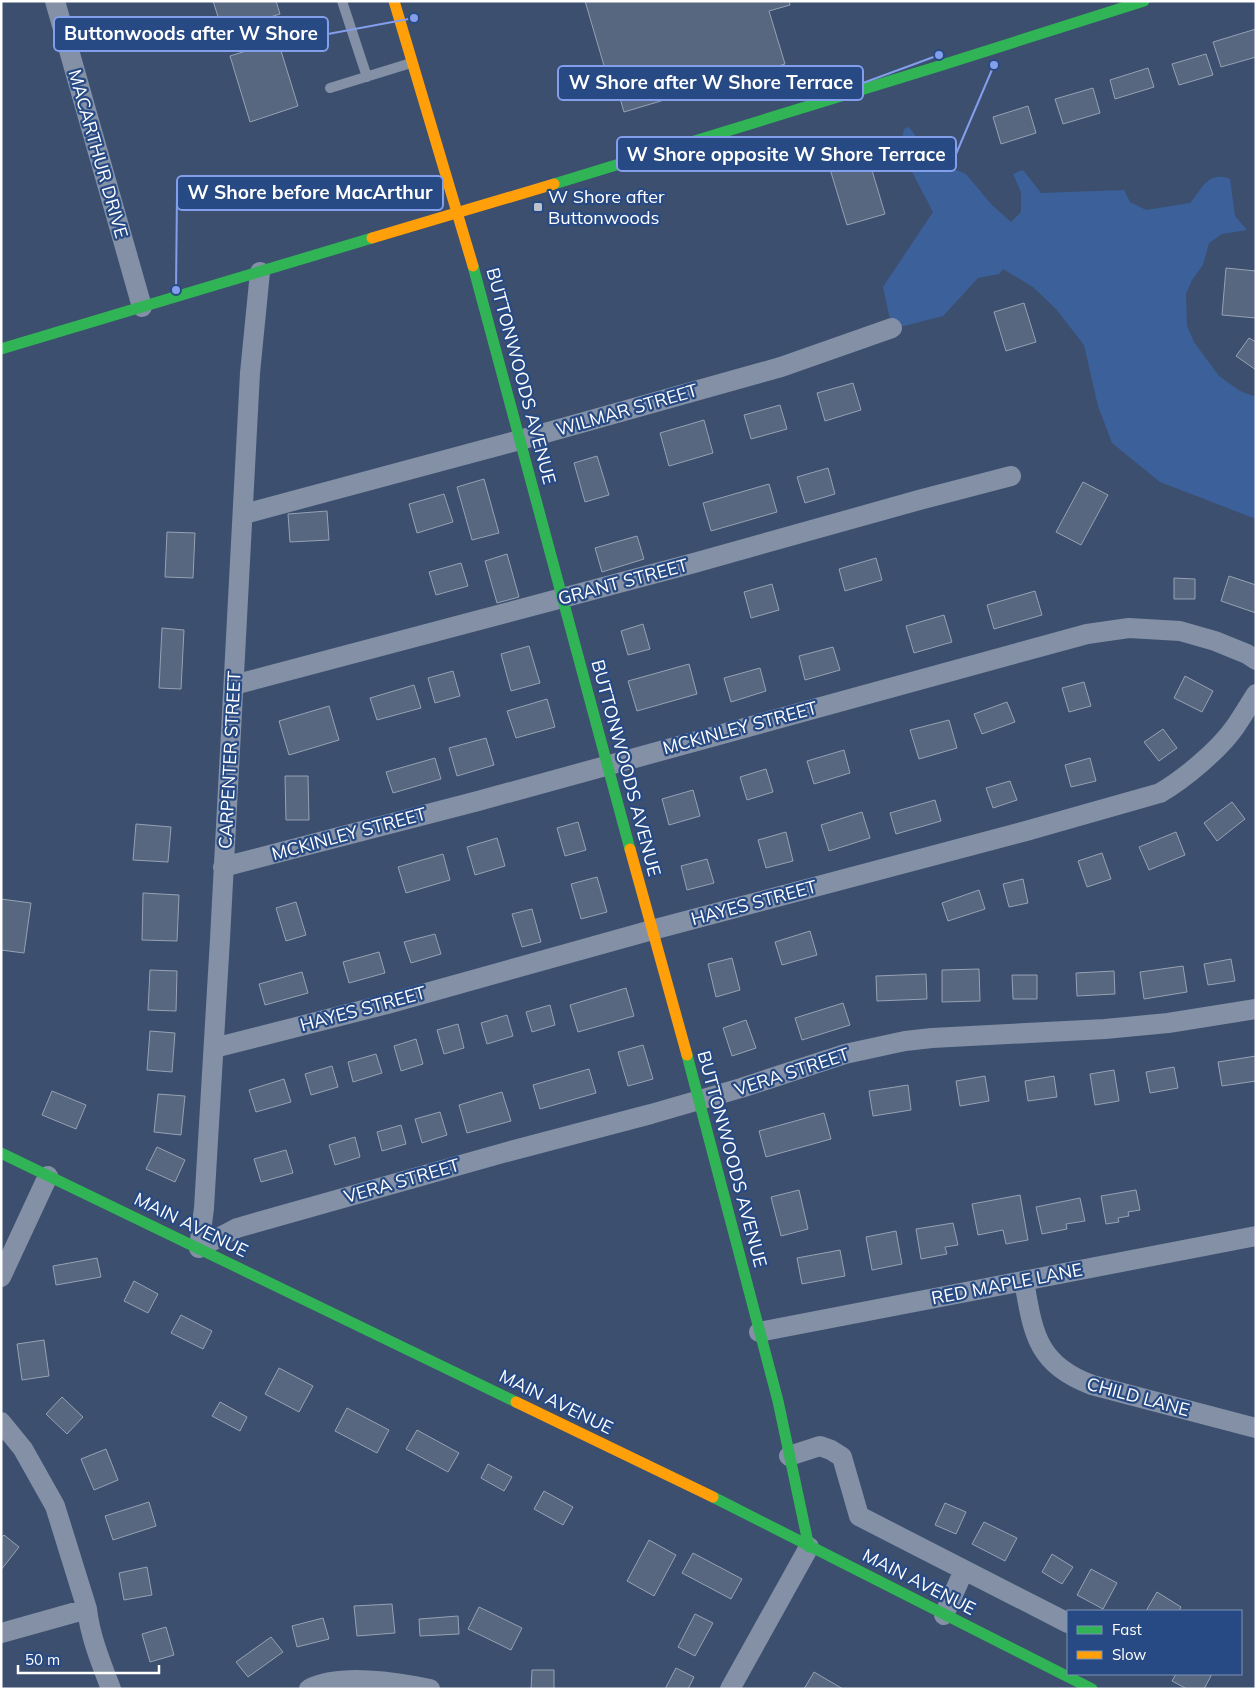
<svg xmlns="http://www.w3.org/2000/svg" width="1257" height="1690" font-family="Mulish,sans-serif">
<style>
.green{fill:#3c6099}
.building{fill:#586780;stroke:#96a1b3}
.lines{fill:none;stroke-linecap:round;stroke-linejoin:round}
.lane{stroke:#8390a5;stroke-width:10}
.street{stroke:#8390a5;stroke-width:20}
.fast{stroke:#30b455;stroke-width:11}
.slow{stroke:#ff9f0a;stroke-width:11}
.poi-dot{fill:#bbc1cd;stroke:#274a84;stroke-width:2}
.labels{text-anchor:middle;stroke-width:4.5;stroke-linejoin:round;paint-order:stroke}
.street-label{font-size:18px;fill:#fff;stroke:#274a84}
.poi-label{font-size:18px;fill:#fff;stroke:#274a84;text-anchor:start}
.leader{fill:none;stroke:#839eea;stroke-width:2}
.callout-dot{fill:#839eea;stroke:#274a84;stroke-width:2}
.callout{fill:#274a84;stroke:#839eea;stroke-width:2}
.callout-label{font-size:19px;text-anchor:middle;font-weight:bold;fill:#fff}
</style>
<rect width="100%" height="100%" fill="#3c4f6f"/>
<path class="green" d="M 909,127 L 922,145 L 940,163 L 966,174 L 991,204 L 1011,222 L 1021,212 L 1021,192 L 1013,174 L 1023,170 L 1041,193 L 1124,190 L 1130,202 L 1146,210 L 1190,203 C 1202,189 1208,170 1230,179 L 1235,216 L 1247,230 L 1222,234 L 1209,243 L 1203,265 L 1192,280 L 1186,294 L 1187,326 L 1194,342 L 1219,376 L 1240,391 L 1256,397 L 1256,519 L 1160,482 L 1112,443 L 1098,406 L 1084,345 L 1056,309 L 1033,287 L 1003,269 L 999,274 L 978,278 L 943,316 L 908,325 L 892,328 L 883,287 L 933,212 L 900,149 L 904,129 Z"/>
<path class="building" d="M 213,1 L 276,1 L 280,14 L 223,32 Z
M 585,1 L 789,1 L 790,5 L 769,11 L 785,64 L 624,112 L 619,95 L 613,96 Z
M 1256,29 L 1256,57 L 1221,67 L 1213,42 Z
M 278,41 L 298,106 L 250,122 L 230,56 Z
M 1206,54 L 1213,75 L 1179,85 L 1172,64 Z
M 1148,68 L 1154,87 L 1115,99 L 1110,80 Z
M 1093,88 L 1100,113 L 1063,124 L 1055,99 Z
M 1028,106 L 1036,133 L 1001,144 L 993,117 Z
M 868,157 L 885,214 L 847,225 L 830,169 Z
M 1226,268 L 1256,271 L 1256,318 L 1222,315 Z
M 1024,303 L 1036,342 L 1006,351 L 994,312 Z
M 1249,338 L 1256,342 L 1256,370 L 1236,356 Z
M 853,383 L 861,410 L 825,421 L 817,393 Z
M 780,405 L 787,429 L 751,439 L 744,415 Z
M 704,420 L 713,453 L 669,466 L 660,433 Z
M 597,456 L 609,495 L 585,502 L 574,463 Z
M 828,468 L 835,494 L 805,503 L 797,477 Z
M 484,479 L 499,533 L 472,540 L 457,487 Z
M 1083,482 L 1108,495 L 1081,545 L 1056,532 Z
M 769,484 L 777,512 L 711,531 L 703,503 Z
M 444,494 L 453,522 L 417,533 L 409,504 Z
M 327,511 L 329,540 L 290,542 L 288,514 Z
M 167,532 L 195,533 L 193,578 L 165,577 Z
M 637,536 L 644,559 L 602,572 L 595,548 Z
M 507,554 L 519,597 L 497,603 L 485,561 Z
M 876,558 L 882,580 L 845,591 L 839,569 Z
M 461,563 L 468,586 L 436,595 L 429,572 Z
M 1229,576 L 1256,585 L 1256,613 L 1221,601 Z
M 1174,578 L 1195,579 L 1195,599 L 1174,599 Z
M 772,584 L 779,610 L 751,618 L 744,592 Z
M 1035,591 L 1042,615 L 994,629 L 987,605 Z
M 944,615 L 952,642 L 914,653 L 906,626 Z
M 643,624 L 650,649 L 628,655 L 621,631 Z
M 162,628 L 184,630 L 181,689 L 159,688 Z
M 529,646 L 540,683 L 511,691 L 501,654 Z
M 833,647 L 840,670 L 805,680 L 799,656 Z
M 689,664 L 697,694 L 637,711 L 628,681 Z
M 760,668 L 766,691 L 731,702 L 724,678 Z
M 453,671 L 460,696 L 435,703 L 428,678 Z
M 1185,676 L 1213,691 L 1202,712 L 1174,698 Z
M 1084,682 L 1091,706 L 1069,712 L 1062,688 Z
M 414,685 L 421,708 L 377,720 L 370,698 Z
M 547,699 L 555,727 L 516,738 L 507,711 Z
M 1007,702 L 1015,722 L 982,734 L 974,714 Z
M 329,706 L 339,740 L 289,755 L 279,721 Z
M 949,720 L 957,748 L 919,759 L 910,730 Z
M 1163,729 L 1177,748 L 1159,761 L 1144,742 Z
M 486,738 L 494,765 L 457,776 L 449,748 Z
M 844,750 L 850,773 L 814,784 L 807,761 Z
M 435,758 L 441,779 L 393,793 L 386,772 Z
M 1090,758 L 1096,781 L 1071,787 L 1065,765 Z
M 766,769 L 773,792 L 747,800 L 740,777 Z
M 285,776 L 308,776 L 309,820 L 286,820 Z
M 1010,781 L 1017,800 L 993,808 L 986,788 Z
M 693,790 L 700,816 L 669,825 L 662,799 Z
M 935,800 L 941,821 L 896,834 L 890,813 Z
M 1232,802 L 1245,819 L 1217,841 L 1204,823 Z
M 862,812 L 870,838 L 829,851 L 821,825 Z
M 578,822 L 586,850 L 565,856 L 557,828 Z
M 136,824 L 171,827 L 168,862 L 133,860 Z
M 786,832 L 793,861 L 766,868 L 758,840 Z
M 1176,832 L 1185,855 L 1149,870 L 1139,847 Z
M 497,838 L 505,866 L 475,875 L 467,847 Z
M 1102,853 L 1111,879 L 1087,887 L 1078,861 Z
M 443,854 L 450,880 L 406,893 L 398,867 Z
M 707,859 L 714,883 L 687,890 L 681,866 Z
M 597,877 L 607,912 L 581,919 L 571,884 Z
M 1023,879 L 1028,903 L 1009,907 L 1003,884 Z
M 979,890 L 985,909 L 948,921 L 942,903 Z
M 143,893 L 179,895 L 177,941 L 142,940 Z
M 1,899 L 31,903 L 24,953 L 1,950 Z
M 296,902 L 306,935 L 286,941 L 276,908 Z
M 532,909 L 541,942 L 522,947 L 512,914 Z
M 810,931 L 817,955 L 782,965 L 775,942 Z
M 435,934 L 441,954 L 411,963 L 404,942 Z
M 379,952 L 385,973 L 349,983 L 343,962 Z
M 732,958 L 740,990 L 716,997 L 708,964 Z
M 1231,959 L 1235,981 L 1208,985 L 1204,964 Z
M 1183,966 L 1187,992 L 1144,999 L 1140,972 Z
M 979,969 L 980,1001 L 942,1002 L 942,970 Z
M 150,970 L 177,971 L 176,1011 L 148,1010 Z
M 1114,971 L 1115,994 L 1077,996 L 1076,973 Z
M 302,972 L 308,993 L 265,1005 L 259,984 Z
M 926,974 L 927,999 L 877,1001 L 876,976 Z
M 1012,975 L 1037,975 L 1037,999 L 1013,999 Z
M 626,988 L 634,1016 L 578,1032 L 570,1005 Z
M 843,1003 L 850,1025 L 802,1040 L 795,1018 Z
M 550,1005 L 555,1025 L 532,1032 L 526,1012 Z
M 507,1015 L 513,1036 L 487,1044 L 481,1023 Z
M 746,1020 L 756,1048 L 732,1056 L 723,1028 Z
M 458,1024 L 464,1048 L 444,1054 L 437,1030 Z
M 150,1031 L 175,1033 L 172,1072 L 147,1070 Z
M 416,1039 L 423,1064 L 401,1071 L 394,1046 Z
M 643,1045 L 653,1079 L 628,1086 L 618,1052 Z
M 376,1054 L 382,1073 L 353,1082 L 348,1062 Z
M 1256,1056 L 1256,1081 L 1222,1086 L 1218,1062 Z
M 332,1066 L 338,1087 L 311,1095 L 305,1074 Z
M 1174,1067 L 1178,1088 L 1150,1093 L 1146,1072 Z
M 589,1069 L 596,1093 L 540,1109 L 533,1085 Z
M 1114,1070 L 1119,1101 L 1095,1105 L 1090,1074 Z
M 985,1076 L 989,1101 L 960,1106 L 956,1081 Z
M 1054,1076 L 1057,1097 L 1028,1101 L 1025,1081 Z
M 284,1079 L 291,1102 L 256,1112 L 249,1090 Z
M 908,1085 L 911,1110 L 873,1116 L 869,1091 Z
M 52,1091 L 86,1105 L 76,1129 L 42,1115 Z
M 502,1092 L 511,1121 L 467,1133 L 459,1105 Z
M 158,1094 L 185,1096 L 181,1135 L 154,1132 Z
M 440,1112 L 447,1135 L 422,1143 L 415,1119 Z
M 824,1113 L 831,1139 L 766,1157 L 759,1131 Z
M 401,1125 L 406,1144 L 382,1151 L 377,1132 Z
M 355,1137 L 360,1157 L 335,1165 L 329,1145 Z
M 157,1147 L 185,1160 L 175,1182 L 146,1169 Z
M 286,1150 L 293,1173 L 261,1182 L 254,1159 Z
M 799,1190 L 808,1229 L 781,1236 L 771,1197 Z
M 1136,1190 L 1140,1210 L 1128,1212 L 1129,1216 L 1118,1218 L 1119,1222 L 1106,1224 L 1101,1196 Z
M 1020,1195 L 1028,1240 L 1006,1244 L 1003,1230 L 978,1235 L 972,1204 Z
M 1080,1198 L 1085,1221 L 1066,1224 L 1067,1229 L 1042,1234 L 1036,1207 Z
M 953,1223 L 958,1245 L 945,1247 L 947,1254 L 921,1259 L 916,1229 Z
M 896,1231 L 902,1264 L 872,1270 L 866,1237 Z
M 840,1250 L 845,1276 L 802,1284 L 797,1258 Z
M 97,1258 L 101,1277 L 56,1285 L 53,1266 Z
M 134,1281 L 158,1294 L 148,1313 L 124,1301 Z
M 181,1315 L 212,1331 L 203,1349 L 171,1333 Z
M 44,1340 L 49,1376 L 22,1380 L 17,1344 Z
M 279,1368 L 313,1386 L 299,1412 L 265,1394 Z
M 62,1397 L 83,1417 L 67,1434 L 46,1414 Z
M 220,1402 L 247,1417 L 240,1431 L 212,1416 Z
M 347,1408 L 389,1430 L 377,1453 L 335,1431 Z
M 417,1430 L 459,1453 L 448,1472 L 406,1449 Z
M 106,1449 L 118,1480 L 94,1490 L 81,1459 Z
M 488,1464 L 512,1477 L 504,1491 L 481,1478 Z
M 544,1491 L 573,1507 L 563,1525 L 534,1509 Z
M 149,1502 L 156,1526 L 113,1540 L 105,1516 Z
M 945,1503 L 966,1512 L 956,1534 L 935,1525 Z
M 984,1522 L 1017,1538 L 1005,1561 L 972,1544 Z
M 4,1535 L 19,1547 L 1,1570 L 1,1538 Z
M 649,1540 L 676,1555 L 654,1596 L 627,1581 Z
M 693,1553 L 742,1579 L 731,1599 L 682,1573 Z
M 1052,1554 L 1073,1567 L 1062,1584 L 1042,1572 Z
M 147,1567 L 152,1595 L 124,1600 L 119,1573 Z
M 1091,1569 L 1117,1583 L 1103,1609 L 1077,1595 Z
M 1157,1592 L 1181,1607 L 1179,1611 L 1146,1611 Z
M 392,1604 L 395,1633 L 357,1636 L 354,1606 Z
M 479,1607 L 522,1628 L 511,1650 L 468,1629 Z
M 695,1614 L 713,1623 L 695,1656 L 678,1647 Z
M 458,1616 L 459,1634 L 420,1636 L 419,1619 Z
M 323,1618 L 329,1639 L 297,1647 L 292,1626 Z
M 166,1627 L 174,1655 L 150,1662 L 142,1634 Z
M 271,1637 L 283,1652 L 248,1677 L 236,1662 Z
M 676,1668 L 694,1677 L 688,1689 L 665,1689 Z
M 532,1670 L 554,1670 L 554,1689 L 531,1689 Z
M 814,1672 L 843,1689 L 804,1689 Z
M 1176,1674 L 1212,1674 L 1204,1689 L 1187,1689 L 1172,1681 Z"/>
<g class="lines">
<path class="lane" d="M 342,1 L 367,77
M 330,88 L 411,63"/>
<path class="street" d="M 55,1 L 142,307
M 244,514 L 520,440 L 781,367 L 892,328
M 234,685 L 694,563 L 919,500 L 1011,476
M 223,867 L 478,801 L 1087,634 L 1129,628 L 1180,631 L 1215,641 L 1247,654 L 1256,660
M 214,1048 L 387,1004 L 652,930 L 1026,831 L 1160,793 C 1184,779 1219,750 1235,727 C 1242,717 1249,705 1256,694
M 199,1248 L 237,1228 L 503,1153 L 651,1114 L 741,1088 L 845,1054 L 905,1041 L 932,1038 L 1105,1029 L 1168,1023 L 1256,1009
M 199,1248 L 204,1208 L 220,939 L 250,373 L 260,272
M 1,1277 L 48,1176
M 1024,1281 C 1033,1333 1037,1365 1092,1385 L 1256,1428
M 759,1332 L 1256,1236
M 1,1422 L 23,1449 L 55,1506 L 87,1609 C 90,1636 101,1663 111,1689
M 789,1456 L 820,1446 L 831,1450 L 842,1457 L 859,1516 L 1068,1623
M 944,1615 L 964,1570
M 1,1633 L 87,1609
M 309,1689 C 339,1673 398,1682 430,1689
M 730,1689 L 809,1547"/>
<path class="fast" d="M 554,184 L 939,66 L 1144,1
M 473,266 L 630,849
M 1,349 L 372,238
M 687,1055 L 778,1401 L 809,1547
M 1,1153 L 516,1402
M 713,1497 L 1092,1689"/>
<path class="slow" d="M 394,1 L 473,266
M 372,238 L 554,184
M 630,849 L 687,1055
M 516,1402 L 713,1497"/>
</g>
<rect class="poi-dot" x="533" y="202" width="10" height="10" rx="2.5"/>
<g class="labels">
<g class="street-label">
<text transform="translate(98 154) rotate(74)" y="6">MACARTHUR DRIVE</text>
<text transform="translate(521 376) rotate(75)" y="6">BUTTONWOODS AVENUE</text>
<text transform="translate(627 410) rotate(-16)" y="6">WILMAR STREET</text>
<text transform="translate(623 582) rotate(-15)" y="6">GRANT STREET</text>
<text transform="translate(740 728) rotate(-15)" y="6">MCKINLEY STREET</text>
<text transform="translate(230 760) rotate(-87)" y="6">CARPENTER STREET</text>
<text transform="translate(626 768) rotate(75)" y="6">BUTTONWOODS AVENUE</text>
<text transform="translate(349 834) rotate(-15)" y="6">MCKINLEY STREET</text>
<text transform="translate(754 903) rotate(-15)" y="6">HAYES STREET</text>
<text transform="translate(363 1009) rotate(-15)" y="6">HAYES STREET</text>
<text transform="translate(792 1072) rotate(-18)" y="6">VERA STREET</text>
<text transform="translate(732 1159) rotate(75)" y="6">BUTTONWOODS AVENUE</text>
<text transform="translate(402 1181) rotate(-16)" y="6">VERA STREET</text>
<text transform="translate(191 1225) rotate(26)" y="6">MAIN AVENUE</text>
<text transform="translate(1007 1284) rotate(-11)" y="6">RED MAPLE LANE</text>
<text transform="translate(1138 1397) rotate(15)" y="6">CHILD LANE</text>
<text transform="translate(556 1402) rotate(26)" y="6">MAIN AVENUE</text>
<text transform="translate(919 1582) rotate(27)" y="6">MAIN AVENUE</text>
</g>
<g class="poi-label">
<text x="548" y="203">W Shore after<tspan x="548" dy="21">Buttonwoods</tspan></text>
</g>
</g>
<path class="leader" d="M414 18L328 34M939 55L863 83M994 65L956 154M176 290L177 193"/>
<g class="callout-dot">
<circle cx="414" cy="18" r="5"/>
<circle cx="939" cy="55" r="5"/>
<circle cx="994" cy="65" r="5"/>
<circle cx="176" cy="290" r="5"/>
</g>
<g class="callout">
<rect x="54" y="17" width="274" height="34" rx="5"/>
<rect x="558" y="66" width="305" height="34" rx="5"/>
<rect x="617" y="137" width="339" height="34" rx="5"/>
<rect x="177" y="176" width="266" height="34" rx="5"/>
</g>
<g class="callout-label">
<text x="191" y="40">Buttonwoods after W Shore</text>
<text x="711" y="89">W Shore after W Shore Terrace</text>
<text x="786" y="161">W Shore opposite W Shore Terrace</text>
<text x="310" y="199">W Shore before MacArthur</text>
</g>
<rect width="1257" height="1690" fill="none" stroke="#ffffff" stroke-width="5"/>
<rect x="1067" y="1610" width="175" height="65" fill="#274a84" stroke="#7d92b5"/>
<rect x="1077" y="1626" width="25" height="8" fill="#30b455" stroke="#7d92b5"/>
<text x="1112" y="1635" font-size="15" fill="#ffffff">Fast</text>
<rect x="1077" y="1651" width="25" height="8" fill="#ff9f0a" stroke="#7d92b5"/>
<text x="1112" y="1660" font-size="15" fill="#ffffff">Slow</text>
<path d="M18 1665v8h141v-8" fill="none" stroke="#ffffff" stroke-width="2.5"/>
<text x="25" y="1665" font-size="15" fill="#ffffff" stroke="#274a84" stroke-width="4" paint-order="stroke">50 m</text>
</svg>
